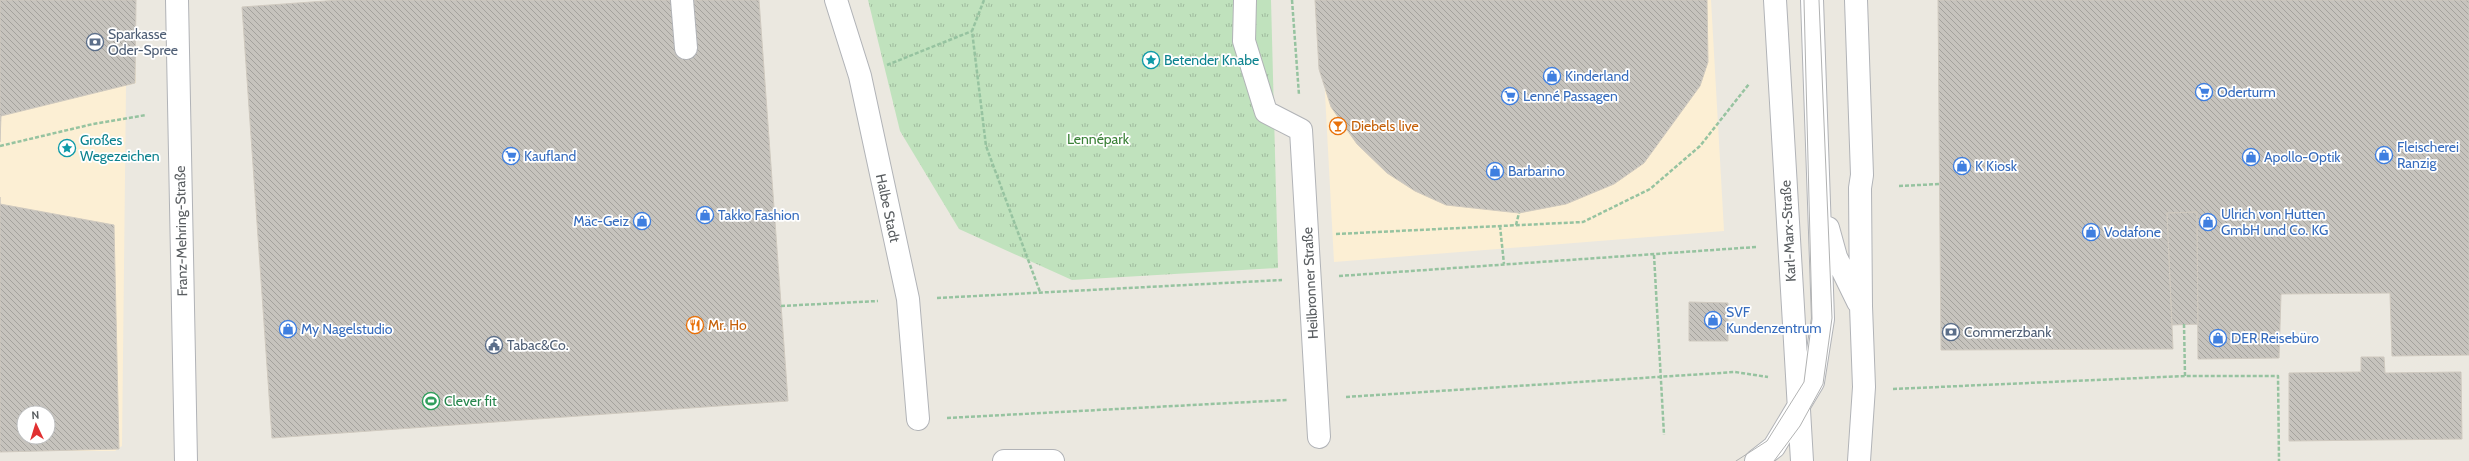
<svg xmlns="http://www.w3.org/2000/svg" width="2469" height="461" font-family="Cabin,sans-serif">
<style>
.commercial{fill:#fcefd4;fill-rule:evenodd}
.park{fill:url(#park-tufts)}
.building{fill:url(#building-back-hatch);stroke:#cfc9bf;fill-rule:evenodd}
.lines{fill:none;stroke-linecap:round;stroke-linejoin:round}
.minor-casing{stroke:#b1b3b7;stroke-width:24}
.path{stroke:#96c3a0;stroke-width:2.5;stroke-dasharray:4 2;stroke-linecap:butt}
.minor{stroke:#fff;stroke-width:22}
.tram{stroke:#b1b2b2;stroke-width:1}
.labels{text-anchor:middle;stroke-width:3.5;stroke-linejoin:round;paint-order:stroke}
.service-label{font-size:14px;fill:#4e5e75;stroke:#fff;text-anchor:start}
.culture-label{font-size:14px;fill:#0d838f;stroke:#fff;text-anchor:start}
.shop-label{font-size:14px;fill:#366cbe;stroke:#fff;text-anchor:start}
.food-label{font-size:14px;fill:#c56008;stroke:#fff;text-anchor:start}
.park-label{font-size:14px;fill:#3a8137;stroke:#fff}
.street-label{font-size:14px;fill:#595d60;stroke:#fff}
.leisure-label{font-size:14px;fill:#27864d;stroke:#fff;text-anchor:start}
</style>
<defs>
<pattern id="park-tufts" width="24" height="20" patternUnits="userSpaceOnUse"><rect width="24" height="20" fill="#c0e2bd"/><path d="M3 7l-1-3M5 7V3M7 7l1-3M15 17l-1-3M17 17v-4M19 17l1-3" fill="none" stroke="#9fba9d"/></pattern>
<pattern id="building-back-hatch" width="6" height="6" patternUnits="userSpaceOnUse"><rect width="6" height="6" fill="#c6c3bd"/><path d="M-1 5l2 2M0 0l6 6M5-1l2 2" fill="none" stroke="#a4a29d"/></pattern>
</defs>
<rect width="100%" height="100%" fill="#ebe8e0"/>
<path class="commercial" d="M 0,0 L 134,0 L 136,83 L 126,86 L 122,446 L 115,451 L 0,451 ZM 24,413 L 48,413 L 48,437 L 24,437 Z
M 1320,0 L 1711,0 L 1724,231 L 1334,262 Z"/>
<path class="park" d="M 868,0 L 1271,0 L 1278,268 L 1072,280 L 959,229 L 900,131 Z"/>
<path class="building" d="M 0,0 L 136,0 L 135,83 L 1,116 L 0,142 Z
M 339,0 L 759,0 L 788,401 L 272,438 L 242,7 Z
M 1315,0 L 1707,0 L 1708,62 L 1700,86 L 1644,163 L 1614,184 L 1566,204 L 1519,213 L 1446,205 L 1415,191 L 1387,173 L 1357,144 L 1331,107 L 1319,69 Z
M 1938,0 L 2469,0 L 2469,355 L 2392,356 L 2390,293 L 2281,294 L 2279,358 L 2198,359 L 2197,212 L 2167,213 L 2173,349 L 1941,350 Z
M 0,197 L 0,204 L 114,225 L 119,449 L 0,452 ZM 24,413 L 48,413 L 48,437 L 24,437 Z
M 2197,212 L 2198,324 L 2172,325 L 2167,213 Z
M 1689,302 L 1728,303 L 1728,341 L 1689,341 Z
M 2361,357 L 2384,357 L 2385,373 L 2461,372 L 2462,439 L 2289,441 L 2289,373 L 2361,372 Z"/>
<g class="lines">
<g class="minor-casing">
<path id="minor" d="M 177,0 L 186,461
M 682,0 L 686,48
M 836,0 L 860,76 L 908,299 L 918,419
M 1245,0 L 1244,41 L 1266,112 L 1301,130 L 1319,437
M 1775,0 L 1802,461
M 1856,0 L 1862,175 L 1860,188 L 1861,306 L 1864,387 L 1859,461
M 1828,228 L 1836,257 L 1858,302
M 1004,461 L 1053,461
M 1756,461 L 1774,447 L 1813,382 L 1823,319 L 1812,0"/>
</g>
<path class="path" d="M 984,0 L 972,31 L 986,146 L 1040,292
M 1292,0 L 1299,95
M 887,65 L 972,31
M 0,146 L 93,124 L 146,115
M 1899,186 L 1940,184
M 1516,225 L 1519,213
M 1500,226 L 1504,264
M 1336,234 L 1583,222 L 1650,189 L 1700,146 L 1749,84
M 1654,255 L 1664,435
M 1339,276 L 1756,247
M 937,298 L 1282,280
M 781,306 L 878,301
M 2184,324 L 2185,376
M 1893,389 L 2185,376 L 2278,376 L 2279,461
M 1346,397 L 1735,372 L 1768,377
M 947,418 L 1287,400"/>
<use href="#minor" class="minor"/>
<path class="tram" d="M 1736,461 L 1767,441 L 1804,382 L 1812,319 L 1804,0
M 1774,461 L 1800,426 L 1823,384 L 1832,318 L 1819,0"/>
</g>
<defs>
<g id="bank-ring" transform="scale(0.9)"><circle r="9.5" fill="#fff" stroke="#5c6f8a" stroke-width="1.5"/><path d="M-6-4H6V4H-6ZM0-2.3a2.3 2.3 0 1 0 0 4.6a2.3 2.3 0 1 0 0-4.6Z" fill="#5c6f8a"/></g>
<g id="sight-ring" transform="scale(0.9)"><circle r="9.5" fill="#fff" stroke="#0f9aa8" stroke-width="1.5"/><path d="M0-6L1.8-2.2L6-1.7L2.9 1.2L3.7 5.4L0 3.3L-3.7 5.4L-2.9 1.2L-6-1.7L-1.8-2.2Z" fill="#0f9aa8"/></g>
<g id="shop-ring" transform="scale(0.9)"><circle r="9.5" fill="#fff" stroke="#3f7fe0" stroke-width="1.5"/><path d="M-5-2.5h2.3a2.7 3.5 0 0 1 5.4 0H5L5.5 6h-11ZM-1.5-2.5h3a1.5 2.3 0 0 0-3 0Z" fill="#3f7fe0"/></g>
<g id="supermarket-ring" transform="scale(0.9)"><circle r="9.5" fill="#fff" stroke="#3f7fe0" stroke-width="1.5"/><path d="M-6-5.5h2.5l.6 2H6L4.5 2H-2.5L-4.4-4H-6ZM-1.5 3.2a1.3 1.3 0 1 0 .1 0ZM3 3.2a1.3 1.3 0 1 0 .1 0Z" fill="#3f7fe0"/></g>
<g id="bar-ring" transform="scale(0.9)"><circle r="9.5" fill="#fff" stroke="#e8710a" stroke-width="1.5"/><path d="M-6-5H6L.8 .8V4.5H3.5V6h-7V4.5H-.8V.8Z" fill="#e8710a"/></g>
<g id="restaurant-ring" transform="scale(0.9)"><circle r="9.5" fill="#fff" stroke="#e8710a" stroke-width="1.5"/><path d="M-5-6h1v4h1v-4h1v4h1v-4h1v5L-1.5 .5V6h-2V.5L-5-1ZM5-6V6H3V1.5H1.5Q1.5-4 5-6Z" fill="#e8710a"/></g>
<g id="civic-ring" transform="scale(0.9)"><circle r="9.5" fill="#fff" stroke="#5c6f8a" stroke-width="1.5"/><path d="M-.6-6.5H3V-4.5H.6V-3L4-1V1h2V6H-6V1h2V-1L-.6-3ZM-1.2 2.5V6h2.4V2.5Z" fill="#5c6f8a"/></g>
<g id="stadium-ring" transform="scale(0.9)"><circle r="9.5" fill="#fff" stroke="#2e9e5b" stroke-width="1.5"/><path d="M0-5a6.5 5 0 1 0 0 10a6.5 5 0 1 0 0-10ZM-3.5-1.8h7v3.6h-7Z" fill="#2e9e5b"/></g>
</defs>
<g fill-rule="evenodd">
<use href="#bank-ring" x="95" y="42"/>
<use href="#sight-ring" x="1151" y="60"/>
<use href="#shop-ring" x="1552" y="76"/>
<use href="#supermarket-ring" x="2204" y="92"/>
<use href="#supermarket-ring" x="1510" y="96"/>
<use href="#bar-ring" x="1338" y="126"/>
<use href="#sight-ring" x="67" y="148"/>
<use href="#shop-ring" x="2384" y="155"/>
<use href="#supermarket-ring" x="511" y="156"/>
<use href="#shop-ring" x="2251" y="157"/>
<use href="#shop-ring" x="1962" y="166"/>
<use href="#shop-ring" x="1495" y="171"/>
<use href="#shop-ring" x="705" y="215"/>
<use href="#shop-ring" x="642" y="221"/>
<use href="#shop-ring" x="2208" y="222"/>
<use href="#shop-ring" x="2091" y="232"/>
<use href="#shop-ring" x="1713" y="320"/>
<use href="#restaurant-ring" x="695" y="325"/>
<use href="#shop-ring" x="288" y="329"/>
<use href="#bank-ring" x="1951" y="332"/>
<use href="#shop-ring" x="2218" y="338"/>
<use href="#civic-ring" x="494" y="345"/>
<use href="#stadium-ring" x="431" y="401"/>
</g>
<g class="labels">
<g class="service-label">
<text x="108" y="39">Sparkasse<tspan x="108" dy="16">Oder-Spree</tspan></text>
<text x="1964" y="337">Commerzbank</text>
<text x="507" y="350">Tabac&amp;Co.</text>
</g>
<g class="culture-label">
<text x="1164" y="65">Betender Knabe</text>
<text x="80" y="145">Großes<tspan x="80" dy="16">Wegezeichen</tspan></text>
</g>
<g class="shop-label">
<text x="1565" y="81">Kinderland</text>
<text x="2217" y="97">Oderturm</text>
<text x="1523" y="101">Lenné Passagen</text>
<text x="2397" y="152">Fleischerei<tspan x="2397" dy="16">Ranzig</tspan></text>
<text x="524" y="161">Kaufland</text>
<text x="2264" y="162">Apollo-Optik</text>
<text x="1975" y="171">K Kiosk</text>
<text x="1508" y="176">Barbarino</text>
<text x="2221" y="219">Ulrich von Hutten<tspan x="2221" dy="16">GmbH und Co. KG</tspan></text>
<text x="718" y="220">Takko Fashion</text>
<text x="629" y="226" text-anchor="end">Mäc-Geiz</text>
<text x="2104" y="237">Vodafone</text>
<text x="1726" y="317">SVF<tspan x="1726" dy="16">Kundenzentrum</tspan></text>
<text x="301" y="334">My Nagelstudio</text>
<text x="2231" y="343">DER Reisebüro</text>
</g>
<g class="food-label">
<text x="1351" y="131">Diebels live</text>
<text x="708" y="330">Mr. Ho</text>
</g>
<g class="park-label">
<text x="1098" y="144">Lennépark</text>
</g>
<g class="street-label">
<text transform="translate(888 208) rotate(78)" y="5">Halbe Stadt</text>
<text transform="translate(181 231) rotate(-91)" y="5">Franz-Mehring-Straße</text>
<text transform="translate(1788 231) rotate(-93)" y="5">Karl-Marx-Straße</text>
<text transform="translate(1310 283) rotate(-93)" y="5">Heilbronner Straße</text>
</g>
<g class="leisure-label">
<text x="444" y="406">Clever fit</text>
</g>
</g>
<g transform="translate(36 425) rotate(356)"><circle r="19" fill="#ffffff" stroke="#bdbebf"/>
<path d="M0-3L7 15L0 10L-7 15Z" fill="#e13031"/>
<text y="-6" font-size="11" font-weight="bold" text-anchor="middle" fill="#595d60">N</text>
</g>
</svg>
